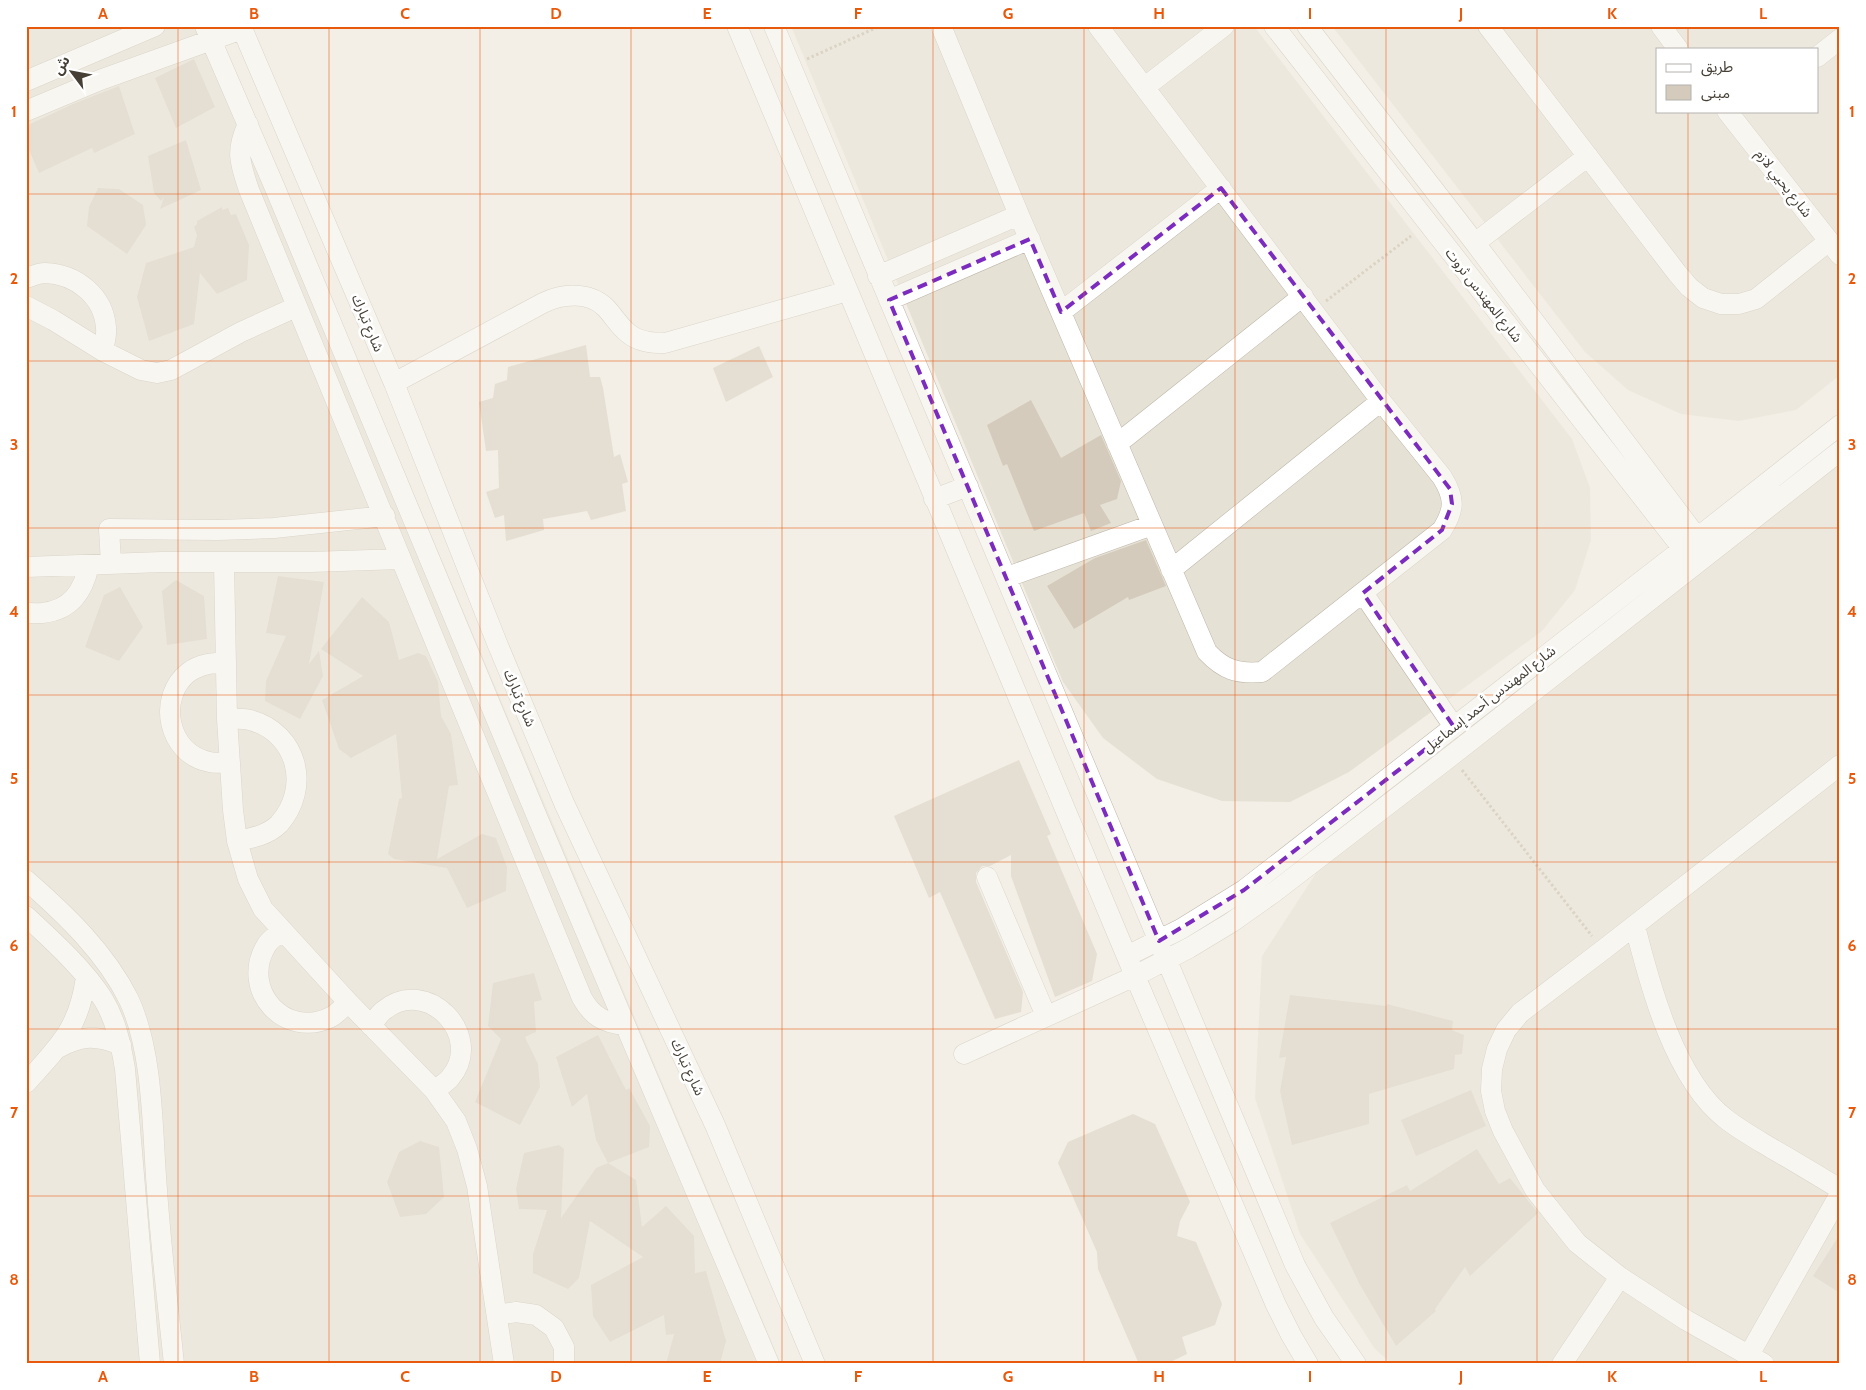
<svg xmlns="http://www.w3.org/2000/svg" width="1866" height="1390" font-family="Cabin,'Noto Sans Arabic',sans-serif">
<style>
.residential{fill:#e6e1d5;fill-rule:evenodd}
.building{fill:#d4cbbc}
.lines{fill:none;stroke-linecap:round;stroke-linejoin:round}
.minor-casing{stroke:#beb7a9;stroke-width:21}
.path{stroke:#bfb29b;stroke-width:3;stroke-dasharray:2.5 2.5;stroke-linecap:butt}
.minor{stroke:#fff;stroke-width:20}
.marked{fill:none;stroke:#7b2cbf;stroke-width:4;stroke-dasharray:10 6;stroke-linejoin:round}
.grid{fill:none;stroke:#e8590c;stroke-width:1;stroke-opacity:0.55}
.labels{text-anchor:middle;stroke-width:5;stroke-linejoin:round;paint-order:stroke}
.street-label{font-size:14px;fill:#453f36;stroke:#fff}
.neatline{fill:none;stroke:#e8590c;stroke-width:2}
.grid-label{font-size:16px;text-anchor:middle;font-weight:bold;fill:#e8590c}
</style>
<rect width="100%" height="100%" fill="#f3efe6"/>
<path class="residential" d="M 26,26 L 214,26 L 235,70 L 781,1364 L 26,1364 Z
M 791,26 L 1254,26 L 1572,439 L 1590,488 L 1591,540 L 1575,590 L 1542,631 L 1349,772 L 1290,802 L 1222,801 L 1157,779 L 1103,738 L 1063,682 Z
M 1332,26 L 1840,26 L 1840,375 L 1796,410 L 1739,421 L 1681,414 L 1628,390 L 1585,352 ZM 1657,49 L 1817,49 L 1817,111 L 1657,111 Z
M 1840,455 L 1840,1364 L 1392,1364 L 1375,1349 L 1300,1234 L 1255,1098 L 1262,956 L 1320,867 Z"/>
<path class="building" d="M 194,59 L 215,107 L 176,128 L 155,78 Z
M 119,86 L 135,134 L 94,153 L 92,148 L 39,173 L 26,143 L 26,126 L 73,104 Z
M 186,140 L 201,190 L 160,209 L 164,197 L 161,201 L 154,193 L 148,156 Z
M 98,188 L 119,189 L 143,205 L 146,225 L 127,254 L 87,226 L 89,207 Z
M 222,207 L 222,210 L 228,208 L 231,215 L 236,214 L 249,245 L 247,280 L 217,294 L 200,273 L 194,324 L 149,341 L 137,297 L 146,263 L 194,247 L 197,235 L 194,227 L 197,224 L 197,221 Z
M 586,345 L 590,377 L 600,377 L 603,388 L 614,457 L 620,454 L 628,482 L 622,484 L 626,511 L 591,520 L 587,511 L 543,519 L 544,530 L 506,541 L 504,515 L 495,518 L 486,492 L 499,488 L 498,450 L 486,451 L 479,402 L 493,398 L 495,384 L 507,380 L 508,367 Z
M 759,346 L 773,377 L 726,402 L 713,368 Z
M 1031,400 L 1061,458 L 1101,435 L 1121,481 L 1117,499 L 1100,505 L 1111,523 L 1091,531 L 1084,513 L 1034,531 L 1007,464 L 1003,466 L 987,425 Z
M 1146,540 L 1166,586 L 1129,600 L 1128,597 L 1074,629 L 1047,586 L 1095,558 Z
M 278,576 L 324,582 L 309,664 L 319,651 L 323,676 L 300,719 L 265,701 L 266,681 L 286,636 L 266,633 Z
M 176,580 L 204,596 L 207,639 L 167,645 L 162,591 Z
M 120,587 L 143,627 L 119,661 L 85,647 L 104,595 Z
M 362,597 L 389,622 L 399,660 L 418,653 L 426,656 L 438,682 L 441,716 L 451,734 L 458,785 L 449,786 L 437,859 L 482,834 L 496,838 L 507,867 L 506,891 L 467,908 L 447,868 L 394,859 L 388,854 L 399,799 L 402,798 L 396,734 L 351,758 L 339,749 L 322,700 L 363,676 L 321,649 Z
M 1019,760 L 1051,834 L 1047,836 L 1097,954 L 1092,981 L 1055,997 L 1011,876 L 1011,855 L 990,866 L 982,866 L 976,873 L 976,882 L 1023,992 L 1021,1012 L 995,1019 L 940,892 L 929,898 L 894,816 Z
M 534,973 L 542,1000 L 534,1002 L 536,1032 L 525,1037 L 538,1064 L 540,1087 L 520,1125 L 475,1102 L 501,1039 L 488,1026 L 493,983 Z
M 1290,995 L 1387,1006 L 1387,1004 L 1453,1021 L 1452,1030 L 1464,1035 L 1462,1054 L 1455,1055 L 1454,1069 L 1369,1094 L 1369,1124 L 1292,1145 L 1280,1091 L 1286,1057 L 1279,1058 Z
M 598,1035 L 626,1090 L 629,1088 L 650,1126 L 649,1147 L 608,1163 L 596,1140 L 587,1094 L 572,1107 L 556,1057 Z
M 1471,1090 L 1486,1126 L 1416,1156 L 1401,1120 Z
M 1133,1114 L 1155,1124 L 1190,1202 L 1180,1221 L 1177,1236 L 1196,1242 L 1222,1304 L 1215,1325 L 1182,1337 L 1187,1354 L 1166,1364 L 1139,1364 L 1098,1269 L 1097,1252 L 1058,1163 L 1068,1142 Z
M 420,1141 L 439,1147 L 444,1197 L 426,1214 L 400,1217 L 387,1182 L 399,1152 Z
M 559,1145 L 564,1149 L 561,1218 L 596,1168 L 608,1163 L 636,1180 L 642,1227 L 666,1206 L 694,1236 L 695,1273 L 706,1271 L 726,1341 L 720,1364 L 666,1364 L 674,1334 L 666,1335 L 664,1315 L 610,1342 L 593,1316 L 591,1285 L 643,1257 L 590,1221 L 579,1278 L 568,1289 L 533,1273 L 533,1254 L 547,1210 L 519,1209 L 516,1189 L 524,1153 Z
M 1477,1149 L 1499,1184 L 1510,1178 L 1538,1213 L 1470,1276 L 1465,1267 L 1435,1309 L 1436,1311 L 1396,1346 L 1360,1285 L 1330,1223 L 1407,1185 L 1410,1191 Z
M 1840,1234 L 1840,1293 L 1813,1276 Z"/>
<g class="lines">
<g class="minor-casing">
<path id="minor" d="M 205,26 L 275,188 L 538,819 L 769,1364
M 241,26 L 394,383 L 497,643 L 564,803 L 715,1125 L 815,1364
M 737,26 L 1135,976 L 1276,1305 L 1291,1335 L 1308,1364
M 774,26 L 1295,1265 L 1324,1318 L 1356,1364
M 941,26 L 1019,215 L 1207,652 C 1224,670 1237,674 1262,672 L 1442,530 C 1455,509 1455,498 1442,477 L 1381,401 L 1098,26
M 1274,26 L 1690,558
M 1307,26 L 1475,243 L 1705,548
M 1488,26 L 1677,273 L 1689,287 L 1703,298 L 1721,304 L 1739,304 L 1756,299 L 1829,241
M 1661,26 L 1678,49
M 1817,57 L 1840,39
M 26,81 L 155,26
M 1145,87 L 1224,26
M 26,111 L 100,80 L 242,29
M 1727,111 L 1840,255
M 248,124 C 235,152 240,163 249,190 L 582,998 C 592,1016 604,1023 625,1025
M 1475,243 L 1588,156
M 878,276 L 1019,215
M 26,278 C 32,276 39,273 45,273 C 76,274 104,296 106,328 C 107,335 104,344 103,351
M 889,300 L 1030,239
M 26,306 L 53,320 L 103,351 L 141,370 L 157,373 L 171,370 L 241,332 L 296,307
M 1061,312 L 1221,188
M 394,383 L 543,303 C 562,294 588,291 605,307 C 613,315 619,326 628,333 C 638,342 652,343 665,343 L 848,291
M 1117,444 L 1303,296
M 934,499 L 968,486
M 111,563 L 109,529 L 218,530 L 274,528 L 385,516
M 224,563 L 227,719 L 233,810 L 237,841 L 248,879 L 263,909 L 348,1002 L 434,1090 L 456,1121 L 467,1149 L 477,1186 L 504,1364
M 26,567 L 162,562 L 310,562 L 401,559
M 1171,570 L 1381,401
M 1007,577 L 1152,525
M 1363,593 L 1454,727
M 26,612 C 31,614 36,613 42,613 C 71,610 83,592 89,565
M 226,662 C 213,663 200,664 189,672 C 156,697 168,755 210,762 C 216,764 223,762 230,762
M 227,719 C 235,719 244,718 250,720 C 298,733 311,788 279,824 C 268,835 252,838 237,841
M 987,877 L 1046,1016
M 26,880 C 65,914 106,953 129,1000 C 154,1054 152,1131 157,1190 C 161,1248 168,1306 174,1364
M 26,916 C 52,940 85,970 103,999 C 116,1020 121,1045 125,1069 L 150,1364
M 1635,926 C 1650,986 1675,1080 1726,1119 C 1740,1130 1756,1139 1771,1148 C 1794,1161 1817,1175 1840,1189
M 282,931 C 277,935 269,940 266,946 C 240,990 285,1040 331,1017 C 337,1014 343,1007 348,1002
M 1127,956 L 1181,929 L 1244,890 L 1697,538 L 1840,425
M 371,1026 C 375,1021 378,1015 383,1011 C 426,974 486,1036 450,1078 C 446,1083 439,1087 434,1090
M 58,1048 C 82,1035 96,1035 121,1045
M 964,1054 L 1135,976 L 1189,948 L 1232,922 L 1273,893 L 1451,756 L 1840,451
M 26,1083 C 59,1046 79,1029 86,977
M 497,1315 L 516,1312 L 536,1315 L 554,1328 L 564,1347 L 564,1364
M 1749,1355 L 1840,1194
M 1562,1364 L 1620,1277
M 1764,1364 L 1686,1320 L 1620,1277 L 1577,1243 L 1535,1190 L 1503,1131 L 1495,1111 L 1491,1091 L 1492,1069 L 1497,1049 L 1506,1030 L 1520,1013 L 1603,950 L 1840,765"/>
</g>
<path class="path" d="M 807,59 L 880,26
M 1326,301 L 1411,236
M 1462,770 L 1592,936"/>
<use href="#minor" class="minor"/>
</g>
<path d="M0 0H1866V1390H0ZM 1221,188 L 1450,489 L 1452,504 L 1442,530 L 1363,593 L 1454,727 L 1244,890 L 1159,941 L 889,300 L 1030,239 L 1061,312 Z" fill="#f3efe6" fill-opacity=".55" fill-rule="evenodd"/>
<path class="marked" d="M 1221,188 L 1450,489 L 1452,504 L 1442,530 L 1363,593 L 1454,727 L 1244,890 L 1159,941 L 889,300 L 1030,239 L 1061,312 Z"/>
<path class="grid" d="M 178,26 L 178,1364M 329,26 L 329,1364M 480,26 L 480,1364M 631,26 L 631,1364M 782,26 L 782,1364M 933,26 L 933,1364M 1084,26 L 1084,1364M 1235,26 L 1235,1364M 1386,26 L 1386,1364M 1537,26 L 1537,1364M 1688,26 L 1688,49M 1688,111 L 1688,1364M 26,194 L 1840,194M 26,361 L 1840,361M 26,528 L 1840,528M 26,695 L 1840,695M 26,862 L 1840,862M 26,1029 L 1840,1029M 26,1196 L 1840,1196"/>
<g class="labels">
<g class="street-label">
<text transform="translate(1784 183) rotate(52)" y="5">شارع يحيي لازم</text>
<text transform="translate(1484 295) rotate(52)" y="5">شارع المهندس ثروت</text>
<text transform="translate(368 323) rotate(67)" y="5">شارع تبارك</text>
<text transform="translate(520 698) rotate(67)" y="5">شارع تبارك</text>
<text transform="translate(1489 699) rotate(-38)" y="5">شارع المهندس أحمد إسماعيل</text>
<text transform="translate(688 1067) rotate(65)" y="5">شارع تبارك</text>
</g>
</g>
<rect width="1866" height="1390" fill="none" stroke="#ffffff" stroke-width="55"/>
<rect x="1656" y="48" width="162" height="65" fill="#ffffff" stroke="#b5b2af"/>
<rect x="1666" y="64" width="25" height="8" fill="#ffffff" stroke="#b5b2af"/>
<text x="1701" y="72" font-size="15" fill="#453f36">طريق</text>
<rect x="1666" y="85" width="25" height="15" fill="#d4cbbc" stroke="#b5b2af"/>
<text x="1701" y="98" font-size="15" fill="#453f36">مبنى</text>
<g transform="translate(72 72) rotate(302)" stroke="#ffffff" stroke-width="4" paint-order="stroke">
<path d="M0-4L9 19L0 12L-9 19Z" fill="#453f36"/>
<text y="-8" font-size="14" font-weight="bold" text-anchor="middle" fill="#453f36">ش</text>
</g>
<rect x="28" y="28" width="1810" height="1334" class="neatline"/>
<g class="grid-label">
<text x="103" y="19">A</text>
<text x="254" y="19">B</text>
<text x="405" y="19">C</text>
<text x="556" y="19">D</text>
<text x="707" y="19">E</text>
<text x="858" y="19">F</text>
<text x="1008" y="19">G</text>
<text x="1159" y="19">H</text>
<text x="1310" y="19">I</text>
<text x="1461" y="19">J</text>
<text x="1612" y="19">K</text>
<text x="1763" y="19">L</text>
<text x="14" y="117">1</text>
<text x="1852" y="117">1</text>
<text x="14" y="284">2</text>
<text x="1852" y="284">2</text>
<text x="14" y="450">3</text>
<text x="1852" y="450">3</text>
<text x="14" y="617">4</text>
<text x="1852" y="617">4</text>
<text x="14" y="784">5</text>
<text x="1852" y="784">5</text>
<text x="14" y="951">6</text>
<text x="1852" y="951">6</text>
<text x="14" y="1118">7</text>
<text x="1852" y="1118">7</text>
<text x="14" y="1285">8</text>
<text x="1852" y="1285">8</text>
<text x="103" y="1382">A</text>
<text x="254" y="1382">B</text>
<text x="405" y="1382">C</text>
<text x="556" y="1382">D</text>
<text x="707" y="1382">E</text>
<text x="858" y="1382">F</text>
<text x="1008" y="1382">G</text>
<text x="1159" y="1382">H</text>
<text x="1310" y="1382">I</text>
<text x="1461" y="1382">J</text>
<text x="1612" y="1382">K</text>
<text x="1763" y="1382">L</text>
</g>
</svg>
